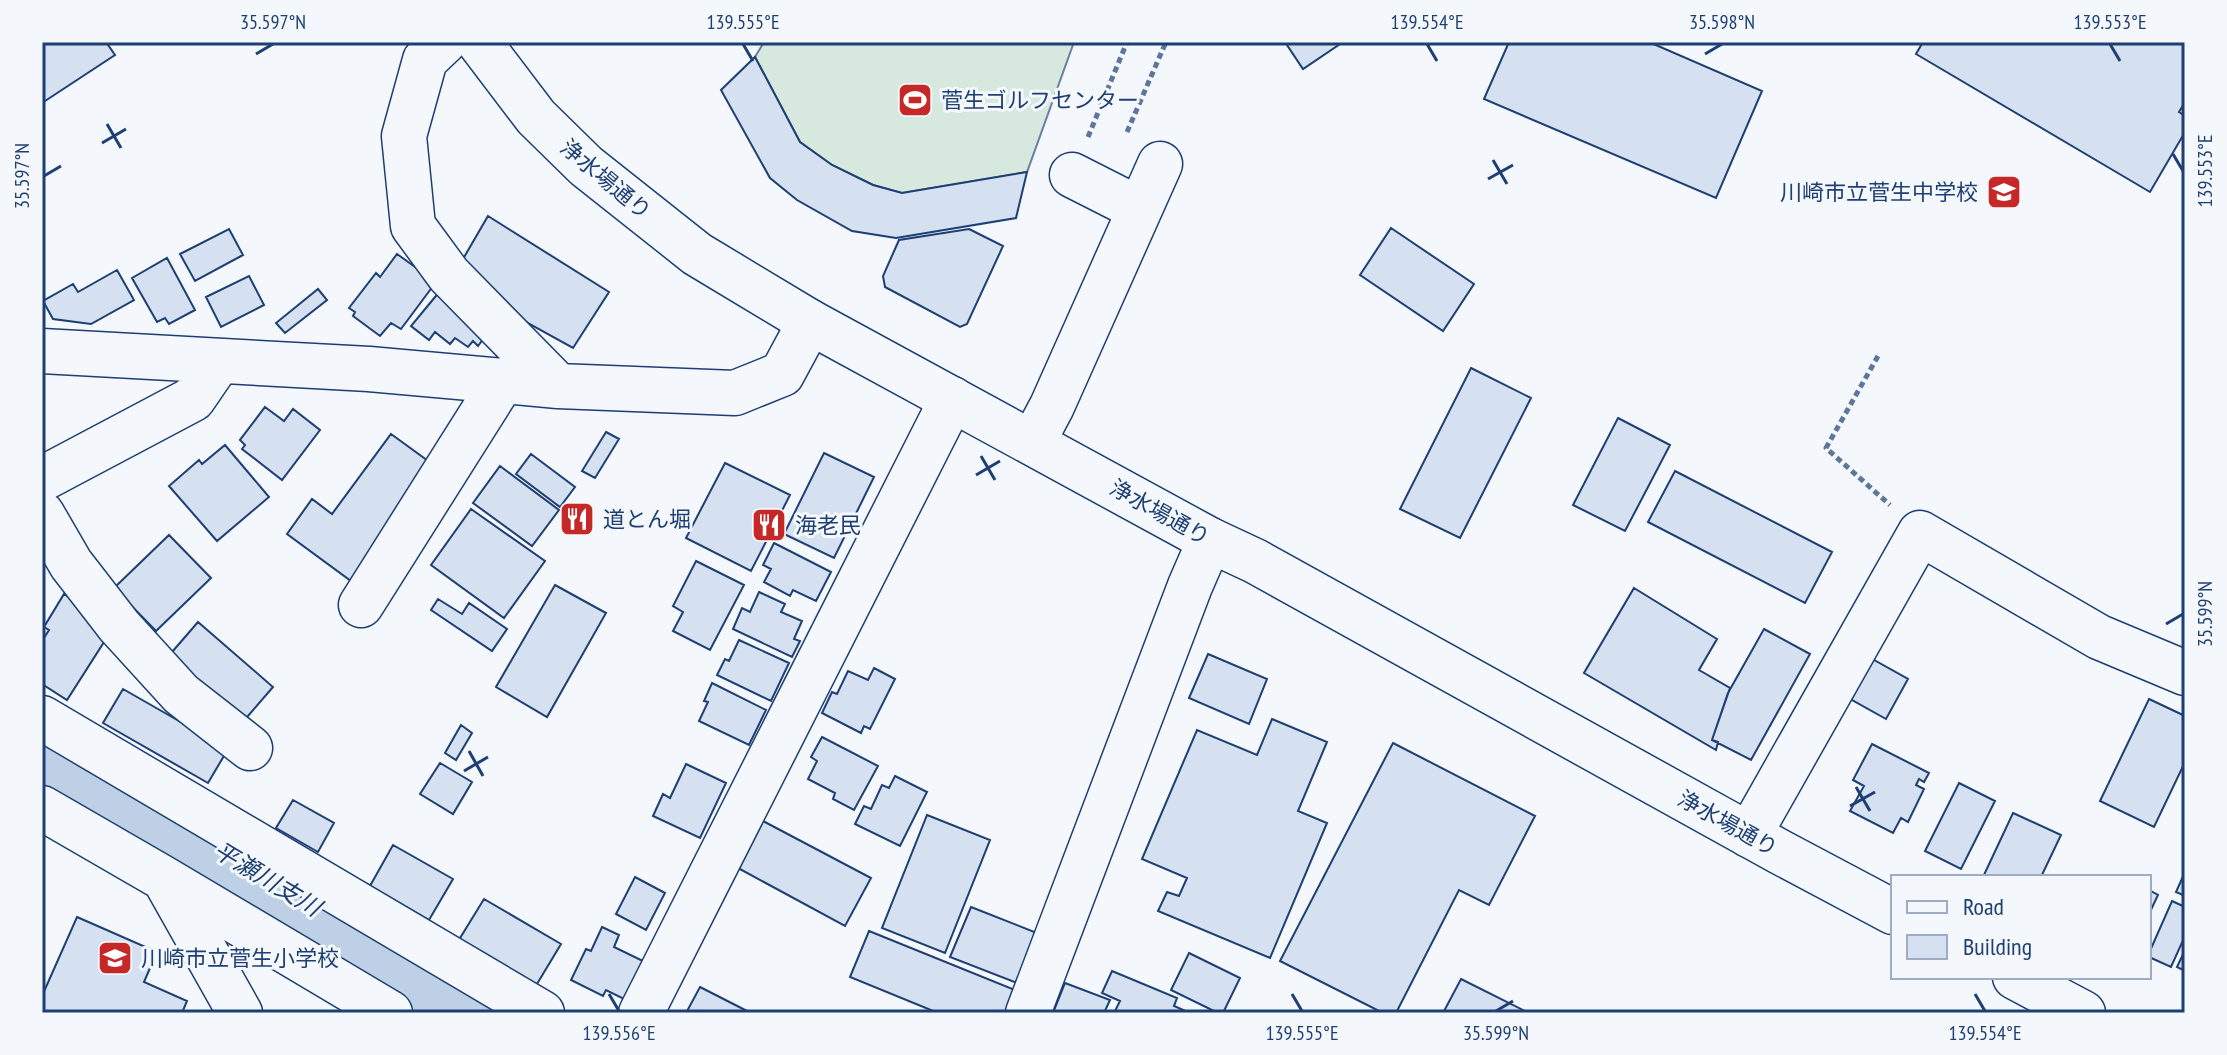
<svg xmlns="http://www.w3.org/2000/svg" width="2227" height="1055" font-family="'PT Sans Narrow','Noto Sans JP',sans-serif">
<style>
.pitch{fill:#d7e8df;stroke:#687fa3;stroke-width:2}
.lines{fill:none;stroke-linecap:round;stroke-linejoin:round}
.river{stroke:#bed0e5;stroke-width:78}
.building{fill:#d5e0f0;stroke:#1d3f73;stroke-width:2}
.minor-casing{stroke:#1d3f73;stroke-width:47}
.major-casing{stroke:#1d3f73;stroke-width:47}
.path{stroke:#5e769c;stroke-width:5;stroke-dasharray:6 4;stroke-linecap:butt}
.minor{stroke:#f4f7fb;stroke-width:44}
.major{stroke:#f4f7fb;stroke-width:44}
.ticks{fill:none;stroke:#1d3f73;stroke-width:3}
.labels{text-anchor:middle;stroke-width:6;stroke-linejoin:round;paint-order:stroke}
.poi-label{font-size:22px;fill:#1d3f73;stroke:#f4f7fb;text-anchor:start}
.street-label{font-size:22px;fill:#1d3f73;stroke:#f4f7fb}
.water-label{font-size:24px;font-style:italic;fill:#1d3f73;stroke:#f4f7fb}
.neatline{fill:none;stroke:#1d3f73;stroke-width:3}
.ticks-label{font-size:20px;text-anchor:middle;fill:#1d3f73}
</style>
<rect width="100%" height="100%" fill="#f4f7fb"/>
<path class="pitch" d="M 764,42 L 1074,42 L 1027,172 L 902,193 L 873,185 L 832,165 L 800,142 L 755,57 Z"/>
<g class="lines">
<path class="river" d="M 42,746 L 492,1013"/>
</g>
<path class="building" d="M 42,42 L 106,42 L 115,55 L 42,103 Z
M 1285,42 L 1343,42 L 1303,69 Z
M 1509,42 L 1649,42 L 1762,91 L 1716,198 L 1484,99 Z
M 1923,42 L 2185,42 L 2185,102 L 2179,112 L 2185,116 L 2185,132 L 2150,192 L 1916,54 Z
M 755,57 L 800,142 L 832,165 L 873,185 L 902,193 L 1027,172 L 1016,218 L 896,238 L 852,231 L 797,200 L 770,178 L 721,90 Z
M 488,216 L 609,292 L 573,348 L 515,316 L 463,259 Z
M 1391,228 L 1474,284 L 1443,331 L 1360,275 Z
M 229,229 L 243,255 L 195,281 L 180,254 Z
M 969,229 L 1003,246 L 967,324 L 960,327 L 885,287 L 883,276 L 899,240 Z
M 397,254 L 436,282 L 401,329 L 391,323 L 380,336 L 353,316 L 355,312 L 349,308 L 376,273 L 380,277 Z
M 167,258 L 195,310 L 169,324 L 165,318 L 157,322 L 132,278 Z
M 117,270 L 134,300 L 91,324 L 53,319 L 43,301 L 73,284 L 78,292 Z
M 249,276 L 264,305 L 221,327 L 206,297 Z
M 318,289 L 327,300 L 285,333 L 276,323 Z
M 440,291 L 490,330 L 478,346 L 473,341 L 468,347 L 455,338 L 450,344 L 435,332 L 429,340 L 411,326 Z
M 1471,368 L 1531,398 L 1460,538 L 1400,509 Z
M 265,407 L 284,421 L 293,409 L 320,430 L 282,480 L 242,449 L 245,445 L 240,440 Z
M 1618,418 L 1670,445 L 1625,531 L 1573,505 Z
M 606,432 L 619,439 L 595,478 L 582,471 Z
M 391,434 L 435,466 L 351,581 L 287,534 L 312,499 L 332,514 Z
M 225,445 L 269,497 L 217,541 L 169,486 L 199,460 L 202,464 Z
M 824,453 L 874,477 L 834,558 L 784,534 Z
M 531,454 L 575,487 L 560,507 L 516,474 Z
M 725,463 L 790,495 L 751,571 L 686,538 Z
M 500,466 L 559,510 L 532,546 L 473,503 Z
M 1675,471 L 1832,552 L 1805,603 L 1648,522 Z
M 471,509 L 545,561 L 504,618 L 431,565 Z
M 169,535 L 211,578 L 156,631 L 114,588 Z
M 774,543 L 831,572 L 816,601 L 793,590 L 790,596 L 764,582 L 771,569 L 763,565 Z
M 696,561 L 744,585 L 710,650 L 673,631 L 683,612 L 673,606 Z
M 555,585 L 606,613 L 547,717 L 496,687 Z
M 1634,588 L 1717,639 L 1699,670 L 1730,688 L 1712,740 L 1718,742 L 1716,750 L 1584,673 Z
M 759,592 L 785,604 L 781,612 L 802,621 L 794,639 L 800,641 L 792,657 L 733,629 L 742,608 L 750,612 Z
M 64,594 L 93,612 L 111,631 L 67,700 L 42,684 L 42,641 L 49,630 L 44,627 Z
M 438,599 L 462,614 L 469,603 L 507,629 L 492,651 L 431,610 Z
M 198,622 L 273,687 L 241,724 L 166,659 Z
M 1764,629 L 1810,654 L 1751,760 L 1712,740 L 1728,693 Z
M 739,640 L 789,663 L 771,701 L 717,675 L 725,659 L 729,661 Z
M 1208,654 L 1267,679 L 1249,724 L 1189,698 Z
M 1867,656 L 1908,679 L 1886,719 L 1845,696 Z
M 874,668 L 895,679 L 870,729 L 864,726 L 861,733 L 822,713 L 832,692 L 837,694 L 848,671 L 868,680 Z
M 712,683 L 766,710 L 749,745 L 699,721 L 708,702 L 704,701 Z
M 123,689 L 228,749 L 208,783 L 103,723 Z
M 2149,699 L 2185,716 L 2185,762 L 2154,827 L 2100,801 Z
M 1272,719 L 1327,742 L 1298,811 L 1327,823 L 1270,958 L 1158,911 L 1167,892 L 1179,896 L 1187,878 L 1142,859 L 1197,730 L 1257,755 Z
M 461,725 L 472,733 L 456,760 L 445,753 Z
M 822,737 L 878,766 L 854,810 L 833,799 L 835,793 L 808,779 L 817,761 L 811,757 Z
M 1393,743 L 1535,816 L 1489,905 L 1459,890 L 1396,1013 L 1383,1013 L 1280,961 Z
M 1872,744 L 1929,773 L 1924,782 L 1919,779 L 1916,785 L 1924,789 L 1908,822 L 1901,818 L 1893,833 L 1850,811 L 1864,786 L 1853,780 Z
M 440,763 L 472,782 L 453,814 L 420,794 Z
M 686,764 L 726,783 L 700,838 L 653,816 L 663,794 L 670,798 Z
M 895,776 L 927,792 L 900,846 L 855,824 L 864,806 L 871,809 L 882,785 L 889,788 Z
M 1959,783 L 1995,801 L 1961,869 L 1925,851 Z
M 293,800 L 334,823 L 318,852 L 276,828 Z
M 2013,813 L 2061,835 L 2041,877 L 1983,877 Z
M 927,815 L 990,840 L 945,953 L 882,928 Z
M 763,821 L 871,878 L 845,926 L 738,868 Z
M 393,845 L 453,879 L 429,920 L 370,886 Z
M 2185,872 L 2185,896 L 2176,892 Z
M 635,877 L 665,893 L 646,930 L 616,914 Z
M 2149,890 L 2158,895 L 2149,914 Z
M 484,899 L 561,944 L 534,989 L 457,943 Z
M 2172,901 L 2185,907 L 2185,936 L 2171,967 L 2149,957 L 2149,953 Z
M 971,907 L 1037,933 L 1017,983 L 950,957 Z
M 77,917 L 157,952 L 144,982 L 187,1001 L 182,1013 L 42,1013 L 42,996 Z
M 602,927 L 619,935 L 614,947 L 645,962 L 626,1000 L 606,990 L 603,996 L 571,980 L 586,949 L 591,951 Z
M 869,931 L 1015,990 L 1005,1013 L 938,1013 L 850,977 Z
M 2185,950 L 2185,971 L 2177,967 Z
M 1189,953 L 1240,978 L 1223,1013 L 1218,1013 L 1171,990 Z
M 1112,971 L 1177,998 L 1174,1006 L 1190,1013 L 1114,1013 L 1120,1001 L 1102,993 Z
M 1461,979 L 1529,1013 L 1443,1013 Z
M 1065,983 L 1110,1000 L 1104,1013 L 1053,1013 Z
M 700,987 L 751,1013 L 686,1013 Z"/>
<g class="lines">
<g class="minor-casing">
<path id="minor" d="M 444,42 L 425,60 L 404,136 L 413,226 L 449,275 L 558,386
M 1072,175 L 1139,209
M 42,351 L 369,369 L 558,386 L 735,393 L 782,374 L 810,322
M 1033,442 L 1052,406 L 1160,164
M 42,479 L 193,399 L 219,361
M 42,514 L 71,564 L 119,626 L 181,694 L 250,748
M 361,605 L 503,380
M 42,718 L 542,1013
M 42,808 L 163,878 L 390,1013
M 1749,835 L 1920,533 L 2099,637 L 2185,673
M 165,880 L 240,1013
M 641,1013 L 952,399
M 1028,1013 L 1190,586 L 1210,540"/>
</g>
<g class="major-casing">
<path id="major" d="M 479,42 L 536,117 L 586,166 L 697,254 L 810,322 L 1210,540 L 1255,561 L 1780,852 L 1893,912
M 2015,977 L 2083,1013"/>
</g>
<path class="path" d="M 1127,132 L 1166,42
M 1088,137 L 1127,42
M 1878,356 L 1826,448 L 1890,505"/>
<use href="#minor" class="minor"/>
<use href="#major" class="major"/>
</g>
<path class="ticks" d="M 743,44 L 753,61M 1427,44 L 1437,61M 2110,44 L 2120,61M 256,54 L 273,44M 1705,54 L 1722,44M 107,124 L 121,148M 102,143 L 126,129M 2173,154 L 2183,171M 1493,160 L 1507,184M 44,176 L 61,166M 1488,179 L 1513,165M 981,456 L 995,480M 976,475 L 1000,461M 2166,624 L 2183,614M 469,751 L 483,776M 464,771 L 488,757M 1856,787 L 1870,811M 1850,806 L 1875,792M 609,994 L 619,1011M 1292,994 L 1302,1011M 1975,994 L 1985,1011M 1496,1011 L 1513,1001"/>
<defs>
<g id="stadium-square" transform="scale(1.8)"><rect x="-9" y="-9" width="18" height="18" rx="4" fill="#c62828" stroke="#f4f7fb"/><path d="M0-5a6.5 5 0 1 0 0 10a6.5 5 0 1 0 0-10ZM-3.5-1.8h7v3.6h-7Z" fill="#fff"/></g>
<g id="school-square" transform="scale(1.8)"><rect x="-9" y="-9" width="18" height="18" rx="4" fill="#c62828" stroke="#f4f7fb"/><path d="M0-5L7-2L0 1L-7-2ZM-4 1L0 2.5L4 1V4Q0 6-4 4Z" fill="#fff"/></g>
<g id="restaurant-square" transform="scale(1.8)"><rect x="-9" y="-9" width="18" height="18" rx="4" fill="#c62828" stroke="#f4f7fb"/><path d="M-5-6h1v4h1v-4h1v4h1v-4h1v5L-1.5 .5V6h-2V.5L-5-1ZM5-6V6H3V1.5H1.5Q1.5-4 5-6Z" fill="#fff"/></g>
</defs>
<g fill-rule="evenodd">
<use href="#stadium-square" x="915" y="100"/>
<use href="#school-square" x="2004" y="192"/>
<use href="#restaurant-square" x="577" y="519"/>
<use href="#restaurant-square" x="769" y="525"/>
<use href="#school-square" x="115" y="958"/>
</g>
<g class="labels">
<g class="poi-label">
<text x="941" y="108">菅生ゴルフセンター</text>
<text x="1978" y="200" text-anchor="end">川崎市立菅生中学校</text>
<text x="603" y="527">道とん堀</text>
<text x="795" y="533">海老民</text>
<text x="141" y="966">川崎市立菅生小学校</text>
</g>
<g class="street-label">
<text transform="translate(606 179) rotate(40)" y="8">浄水場通り</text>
<text transform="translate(1160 512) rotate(29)" y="8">浄水場通り</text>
<text transform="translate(1728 823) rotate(29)" y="8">浄水場通り</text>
</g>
<g class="water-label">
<text transform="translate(267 879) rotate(31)" y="8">平瀬川支川</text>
</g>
</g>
<rect width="2227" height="1055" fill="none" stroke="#f4f7fb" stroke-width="88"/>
<rect x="1891" y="875" width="260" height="104" fill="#f4f7fb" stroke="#9eadc5" stroke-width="2"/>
<rect x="1907" y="901" width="40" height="12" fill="#f4f7fb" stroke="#9eadc5" stroke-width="2"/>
<text x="1963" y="915" font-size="24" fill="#1d3f73">Road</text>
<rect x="1907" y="935" width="40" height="24" fill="#d5e0f0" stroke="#9eadc5" stroke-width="2"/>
<text x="1963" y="955" font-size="24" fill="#1d3f73">Building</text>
<rect x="44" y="44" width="2139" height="967" class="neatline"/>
<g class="ticks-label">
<text x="273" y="29">35.597°N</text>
<text x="743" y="29">139.555°E</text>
<text x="1427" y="29">139.554°E</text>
<text x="1722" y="29">35.598°N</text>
<text x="2110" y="29">139.553°E</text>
<text transform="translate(2205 171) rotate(-90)" y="7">139.553°E</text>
<text transform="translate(22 176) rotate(-90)" y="7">35.597°N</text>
<text transform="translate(2205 614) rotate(-90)" y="7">35.599°N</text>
<text x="619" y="1040">139.556°E</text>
<text x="1302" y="1040">139.555°E</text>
<text x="1496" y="1040">35.599°N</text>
<text x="1985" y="1040">139.554°E</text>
</g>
</svg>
